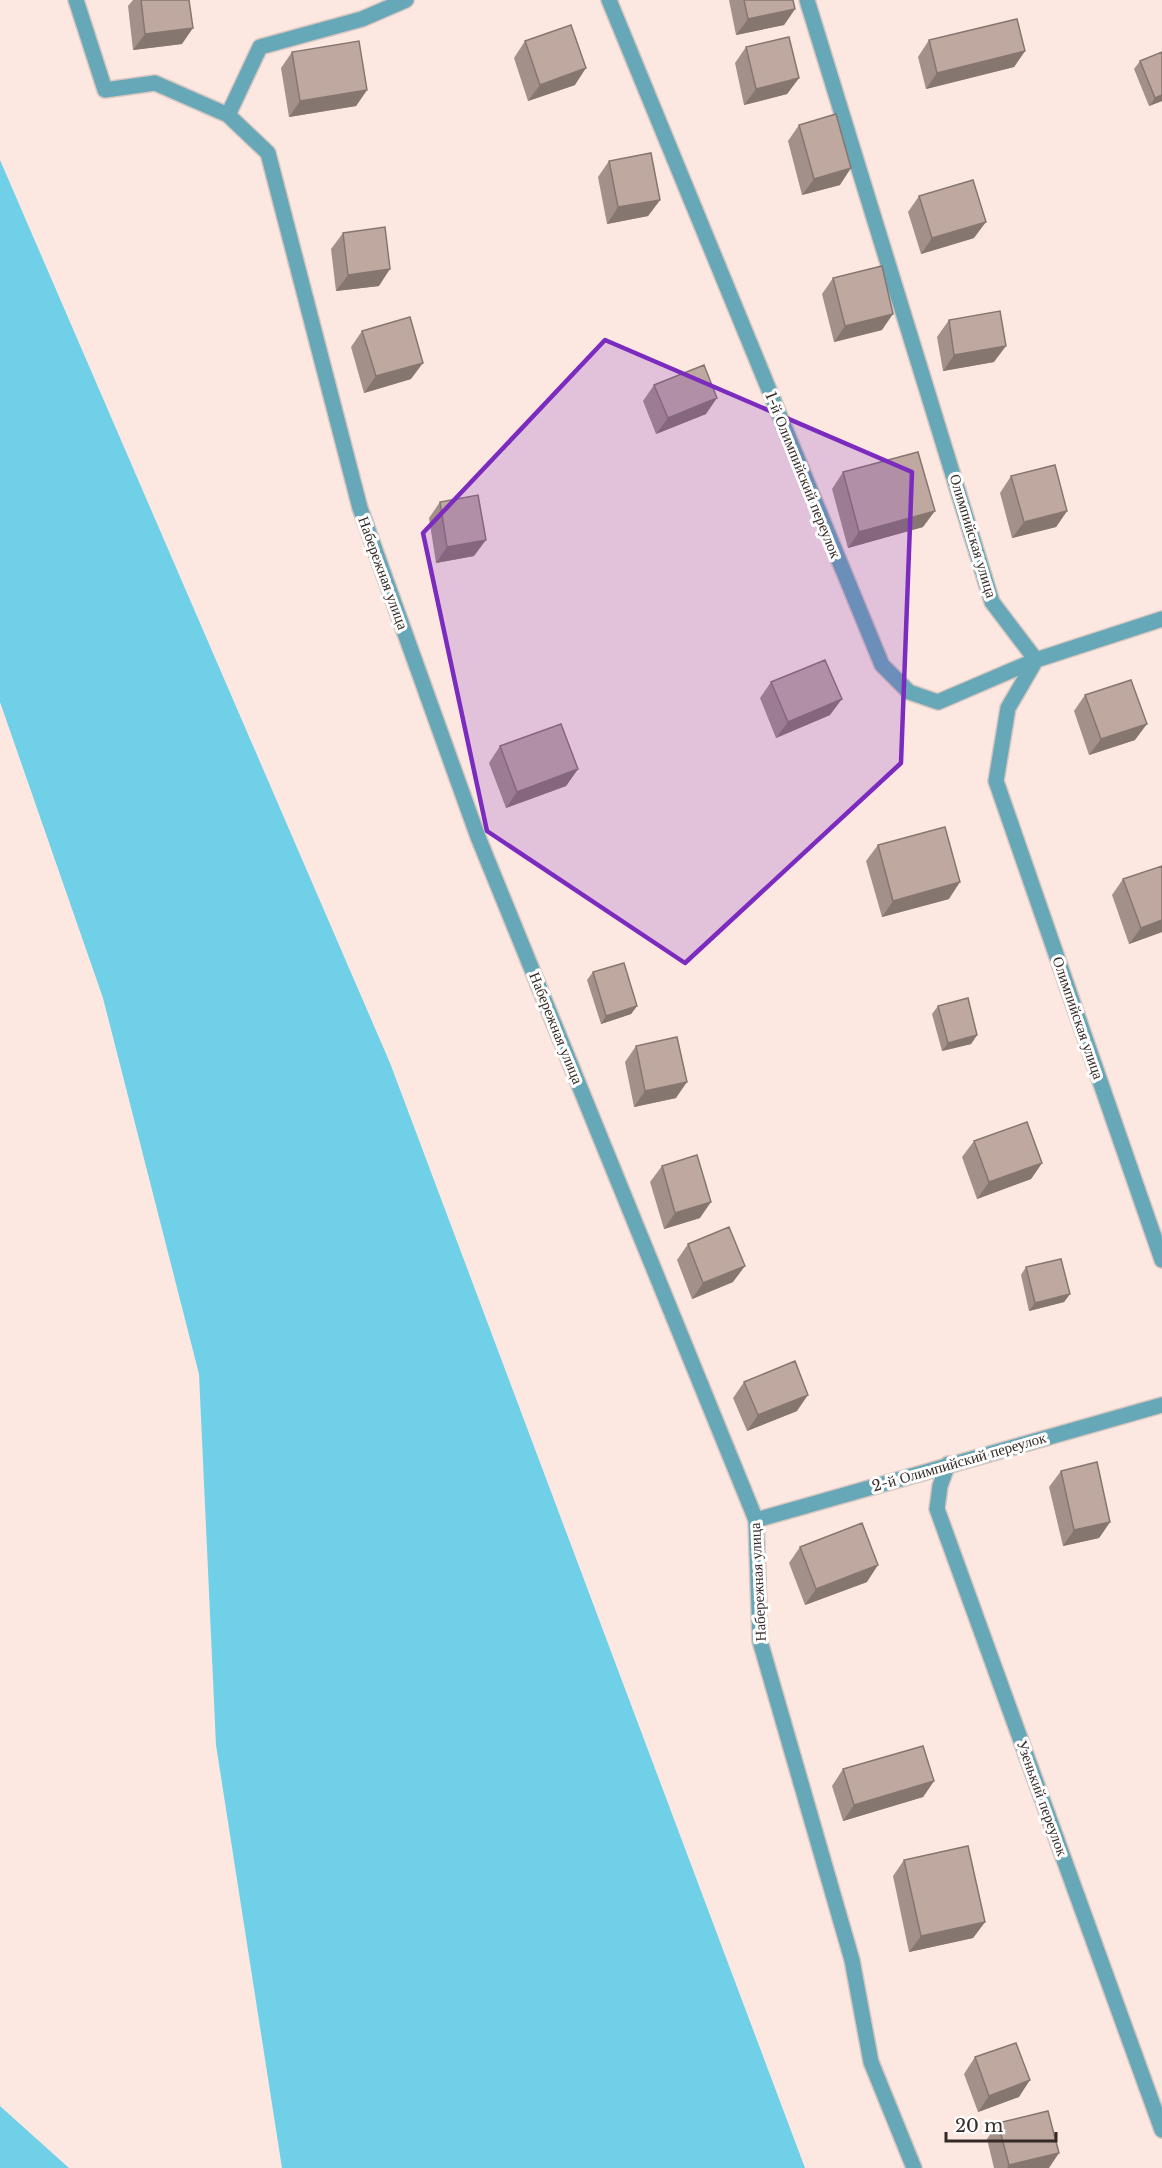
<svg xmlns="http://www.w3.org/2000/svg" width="1162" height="2168" font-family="'Libre Baskerville',serif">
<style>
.water{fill:#70d0e8}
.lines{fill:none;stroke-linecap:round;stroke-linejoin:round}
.minor-casing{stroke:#d8c6c0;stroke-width:18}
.minor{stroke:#67a8b8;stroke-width:15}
.wall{fill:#a4908a}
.shaded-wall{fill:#867670}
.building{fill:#bfa8a0;stroke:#867670;stroke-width:1.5}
.marked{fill:#7b2cbf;fill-opacity:0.2;stroke:#7b2cbf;stroke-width:4.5;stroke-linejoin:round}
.labels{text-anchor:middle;stroke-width:6;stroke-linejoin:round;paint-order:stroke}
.street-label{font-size:15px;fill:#342b28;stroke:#fff}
</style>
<rect width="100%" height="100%" fill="#fce8e1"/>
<path class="water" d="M 0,160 L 390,1063 L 805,2168 L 282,2168 L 216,1745 L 199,1374 L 103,998 L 0,702 Z
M 0,2106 L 69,2168 L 0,2168 Z"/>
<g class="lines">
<g class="minor-casing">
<path id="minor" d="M 76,0 L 105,90 L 155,83 L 228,115 L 268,153 L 360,508 L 478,837 L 756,1520 L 760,1641 L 852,1960 L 871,2062 L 914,2168
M 609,0 L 882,665 L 909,692 L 938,702 L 1036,660 L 1162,619
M 807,0 L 992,602 L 1036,660 L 1008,708 L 996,781 L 1162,1260
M 228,115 L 260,47 L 362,19 L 406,0
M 948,1464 L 940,1486 L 937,1509 L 1162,2130
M 756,1520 L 1162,1405"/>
</g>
<use href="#minor" class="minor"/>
</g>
<path class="wall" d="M 133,0 L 141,0 L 182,44 L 133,50 L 128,6 Z
M 729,0 L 793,0 L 795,9 L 784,25 L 736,35 Z
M 929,40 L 1025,51 L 1014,67 L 926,89 L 918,57 Z
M 525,41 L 575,85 L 528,101 L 514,58 Z
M 746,47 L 799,78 L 787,94 L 744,105 L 735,63 Z
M 292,52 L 367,90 L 356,106 L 289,117 L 281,68 Z
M 1162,52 L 1162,101 L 1149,106 L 1134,69 L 1140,61 Z
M 799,125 L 840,185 L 802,195 L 788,141 Z
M 609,161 L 660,200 L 648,216 L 607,224 L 598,177 Z
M 919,196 L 974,238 L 921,254 L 908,212 Z
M 343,233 L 379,286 L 336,291 L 331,249 Z
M 833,278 L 882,330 L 834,342 L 822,294 Z
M 949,320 L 994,362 L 943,371 L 937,337 Z
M 362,331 L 411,379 L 364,393 L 351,347 Z
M 654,385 L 706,414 L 656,434 L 643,401 Z
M 843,472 L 923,527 L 848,548 L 832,489 Z
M 1011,476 L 1067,511 L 1056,527 L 1012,538 L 1000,493 Z
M 440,502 L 474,556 L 436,563 L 429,518 Z
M 771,682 L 830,715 L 776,738 L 760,698 Z
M 1085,695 L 1135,740 L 1089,755 L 1074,711 Z
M 500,746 L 578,769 L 566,786 L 506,808 L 489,763 Z
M 878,845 L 949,899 L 882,917 L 866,861 Z
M 1162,866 L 1162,932 L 1129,944 L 1112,895 L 1123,879 Z
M 593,972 L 637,1006 L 631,1014 L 601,1024 L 587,980 Z
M 938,1006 L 977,1035 L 971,1044 L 942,1051 L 932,1014 Z
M 636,1046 L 676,1098 L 634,1107 L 625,1062 Z
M 974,1141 L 1042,1163 L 1031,1179 L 977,1199 L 962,1157 Z
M 662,1166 L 700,1218 L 664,1229 L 650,1182 Z
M 688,1244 L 733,1282 L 692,1299 L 677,1260 Z
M 1026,1267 L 1070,1294 L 1064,1302 L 1029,1311 L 1021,1275 Z
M 744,1382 L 797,1411 L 747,1431 L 733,1398 Z
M 1061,1471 L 1110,1522 L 1099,1538 L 1063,1546 L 1049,1487 Z
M 800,1547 L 867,1582 L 805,1605 L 789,1563 Z
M 843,1769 L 934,1781 L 923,1797 L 843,1821 L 832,1786 Z
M 904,1860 L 985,1922 L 973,1938 L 909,1952 L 893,1876 Z
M 975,2057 L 1019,2097 L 978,2112 L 964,2074 Z
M 998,2123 L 1049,2168 L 994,2168 L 987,2139 Z"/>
<path class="shaded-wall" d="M 795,9 L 784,25 L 736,35 L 748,19 Z
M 193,28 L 182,44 L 133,50 L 145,34 Z
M 1025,51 L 1014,67 L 926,89 L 937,73 Z
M 586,68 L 575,85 L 528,101 L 540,85 Z
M 799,78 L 787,94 L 744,105 L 756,89 Z
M 367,90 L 356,106 L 289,117 L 300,101 Z
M 1162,95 L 1162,101 L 1149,106 L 1155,98 Z
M 851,168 L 840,185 L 802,195 L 814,179 Z
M 660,200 L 648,216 L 607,224 L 618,207 Z
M 986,222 L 974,238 L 921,254 L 932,238 Z
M 390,269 L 379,286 L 336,291 L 348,275 Z
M 893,314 L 882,330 L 834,342 L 845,326 Z
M 1006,346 L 994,362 L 943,371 L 954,355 Z
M 423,363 L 411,379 L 364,393 L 376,376 Z
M 717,398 L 706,414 L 656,434 L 668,418 Z
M 935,511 L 923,527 L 848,548 L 859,532 Z
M 1067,511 L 1056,527 L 1012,538 L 1024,522 Z
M 486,540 L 474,556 L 436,563 L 447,547 Z
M 842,699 L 830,715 L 776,738 L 788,722 Z
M 1147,724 L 1135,740 L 1089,755 L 1101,739 Z
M 578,769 L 566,786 L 506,808 L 517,792 Z
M 960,882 L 949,899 L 882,917 L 893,901 Z
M 1162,920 L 1162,932 L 1129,944 L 1141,928 Z
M 637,1006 L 631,1014 L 601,1024 L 606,1016 Z
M 977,1035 L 971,1044 L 942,1051 L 948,1043 Z
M 687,1082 L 676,1098 L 634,1107 L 645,1091 Z
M 1042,1163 L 1031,1179 L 977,1199 L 989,1182 Z
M 711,1202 L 700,1218 L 664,1229 L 675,1213 Z
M 745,1266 L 733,1282 L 692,1299 L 703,1283 Z
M 1070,1294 L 1064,1302 L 1029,1311 L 1035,1303 Z
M 808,1395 L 797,1411 L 747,1431 L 758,1415 Z
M 1110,1522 L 1099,1538 L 1063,1546 L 1074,1530 Z
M 878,1565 L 867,1582 L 805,1605 L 816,1589 Z
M 934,1781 L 923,1797 L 843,1821 L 854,1805 Z
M 985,1922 L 973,1938 L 909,1952 L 921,1936 Z
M 1030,2080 L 1019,2097 L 978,2112 L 989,2096 Z
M 1059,2153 L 1049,2168 L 1007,2168 L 1009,2165 Z"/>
<path class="building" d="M 141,0 L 189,0 L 193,28 L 145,34 Z
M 744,0 L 793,0 L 795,9 L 748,19 Z
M 1017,19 L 1025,51 L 937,73 L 929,40 Z
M 571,25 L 586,68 L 540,85 L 525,41 Z
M 789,37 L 799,78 L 756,89 L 746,47 Z
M 359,41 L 367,90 L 300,101 L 292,52 Z
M 1162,52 L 1162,95 L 1155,98 L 1140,61 Z
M 836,114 L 851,168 L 814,179 L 799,125 Z
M 651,153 L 660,200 L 618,207 L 609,161 Z
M 973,180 L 986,222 L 932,238 L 919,196 Z
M 385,227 L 390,269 L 348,275 L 343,233 Z
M 882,266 L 893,314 L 845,326 L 833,278 Z
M 1000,311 L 1006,346 L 954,355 L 949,320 Z
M 410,317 L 423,363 L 376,376 L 362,331 Z
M 704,365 L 717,398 L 668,418 L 654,385 Z
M 918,452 L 935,511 L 859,532 L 843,472 Z
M 1055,465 L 1067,511 L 1024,522 L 1011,476 Z
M 478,495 L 486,540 L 447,547 L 440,502 Z
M 825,660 L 842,699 L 788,722 L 771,682 Z
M 1131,680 L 1147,724 L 1101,739 L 1085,695 Z
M 561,724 L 578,769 L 517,792 L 500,746 Z
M 945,827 L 960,882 L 893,901 L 878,845 Z
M 1162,866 L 1162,920 L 1141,928 L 1123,879 Z
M 624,963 L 637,1006 L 606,1016 L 593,972 Z
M 968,998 L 977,1035 L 948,1043 L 938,1006 Z
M 677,1037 L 687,1082 L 645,1091 L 636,1046 Z
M 1027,1122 L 1042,1163 L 989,1182 L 974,1141 Z
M 697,1155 L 711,1202 L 675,1213 L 662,1166 Z
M 729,1227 L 745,1266 L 703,1283 L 688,1244 Z
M 1061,1259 L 1070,1294 L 1035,1303 L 1026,1267 Z
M 795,1361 L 808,1395 L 758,1415 L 744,1382 Z
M 1097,1462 L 1110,1522 L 1074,1530 L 1061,1471 Z
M 862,1523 L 878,1565 L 816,1589 L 800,1547 Z
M 923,1746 L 934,1781 L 854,1805 L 843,1769 Z
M 968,1846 L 985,1922 L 921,1936 L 904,1860 Z
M 1016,2043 L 1030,2080 L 989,2096 L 975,2057 Z
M 1048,2111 L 1059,2153 L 1009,2165 L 998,2123 Z"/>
<path class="marked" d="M 605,340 L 912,472 L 901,763 L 685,963 L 487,831 L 423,533 Z"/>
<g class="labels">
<g class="street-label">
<text transform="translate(803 475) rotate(68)" y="5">1-й Олимпийский переулок</text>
<text transform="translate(973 536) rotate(73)" y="5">Олимпийская улица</text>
<text transform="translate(383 573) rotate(70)" y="5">Набережная улица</text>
<text transform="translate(1078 1018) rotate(71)" y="5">Олимпийская улица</text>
<text transform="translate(556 1028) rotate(68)" y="5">Набережная улица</text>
<text transform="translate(959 1462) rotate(-16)" y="5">2-й Олимпийский переулок</text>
<text transform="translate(758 1582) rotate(-93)" y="5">Набережная улица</text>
<text transform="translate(1042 1798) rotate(70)" y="5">Узенький переулок</text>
</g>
</g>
<path d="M946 2132v9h110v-9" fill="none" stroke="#342b28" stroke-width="3"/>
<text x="955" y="2132" font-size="18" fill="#342b28" stroke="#ffffff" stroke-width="4.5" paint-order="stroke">20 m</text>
</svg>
